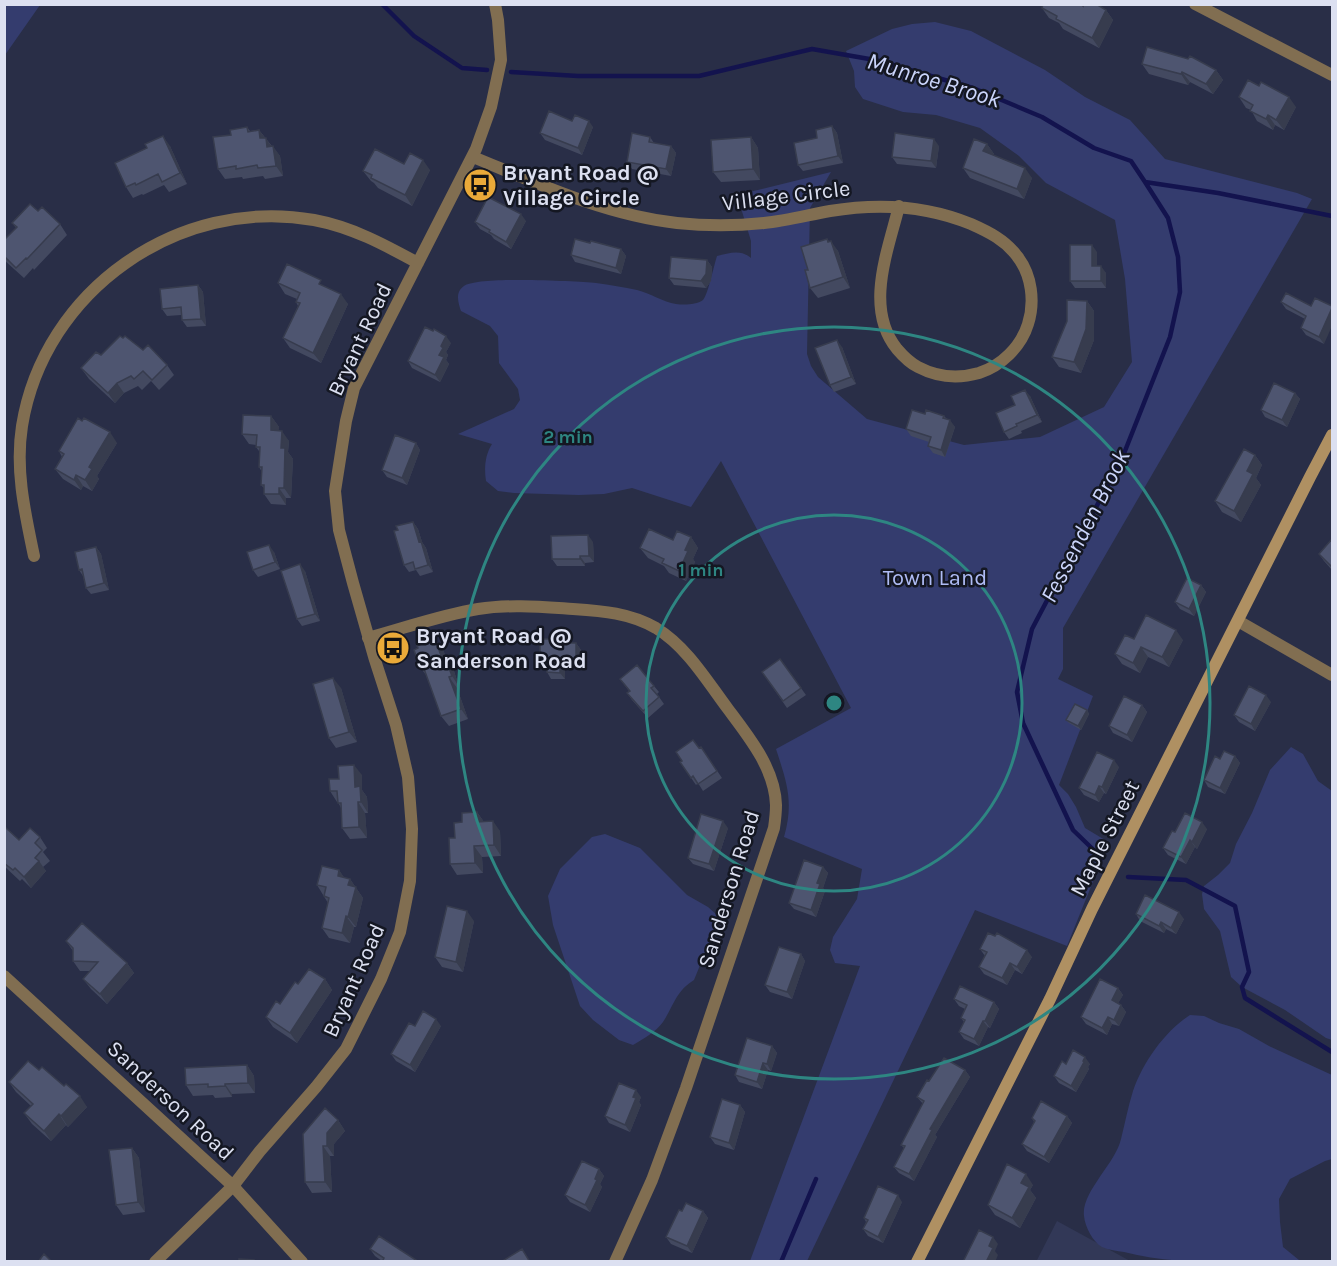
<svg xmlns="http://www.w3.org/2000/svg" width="1337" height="1266" font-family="Karla,sans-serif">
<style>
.built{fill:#323857}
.green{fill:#343c6e}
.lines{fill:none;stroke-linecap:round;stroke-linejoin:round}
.stream{stroke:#13134e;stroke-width:4.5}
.street{stroke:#816e51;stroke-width:12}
.secondary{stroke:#af9062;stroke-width:12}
.wall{fill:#434960}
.shaded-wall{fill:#373c4e}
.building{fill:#4e5570;stroke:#373c4e;stroke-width:1.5}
.ring{fill:none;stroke:#2e8682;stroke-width:3}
.labels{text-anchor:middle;stroke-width:5;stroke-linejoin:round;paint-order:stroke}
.poi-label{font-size:22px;font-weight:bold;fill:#dce0f1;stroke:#141722;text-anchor:start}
.street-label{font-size:22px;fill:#dce0f1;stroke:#141722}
.park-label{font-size:22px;fill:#afbcf5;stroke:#141722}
.water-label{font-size:24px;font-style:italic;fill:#cbd5fb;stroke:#141722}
.centre{fill:#2e8682;stroke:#141722;stroke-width:3}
.ring-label{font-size:18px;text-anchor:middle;font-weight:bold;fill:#2e8682;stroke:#141722;stroke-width:5;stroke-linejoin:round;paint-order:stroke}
</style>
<rect width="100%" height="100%" fill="#292e47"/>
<path class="built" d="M 1057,1221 L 1130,1261 L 1036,1262 Z"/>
<path class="green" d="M 5,4 L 40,5 L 5,55 L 4,5 Z
M 935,22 L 971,31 L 1045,70 L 1085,97 L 1130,120 L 1165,159 L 1297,193 L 1312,199 L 1063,628 L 1063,669 L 1058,679 L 1093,696 L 1059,785 L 1068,794 L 1076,807 L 1085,828 L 1105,840 L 1109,842 L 1067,946 L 975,910 L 807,1261 L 750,1261 L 860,966 L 835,963 L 830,950 L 833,937 L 857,899 L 862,869 L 784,837 C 794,802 787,783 776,749 L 851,708 L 721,461 L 691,507 L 632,488 L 604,494 L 579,495 L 514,493 L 498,491 L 486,481 C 484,468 485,455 492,444 L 458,434 L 514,409 L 520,400 L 518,389 L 499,363 L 498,336 L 490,326 L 461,311 C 458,302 455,292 464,286 C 478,276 575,281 596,283 C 610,285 624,287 637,290 C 650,293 663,302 676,304 C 684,305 696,305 703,300 C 708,295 714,265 717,256 C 729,253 741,249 751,258 L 751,241 L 737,195 L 831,172 L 810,208 L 807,354 L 811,366 L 818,377 L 867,419 L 964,445 L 1040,437 L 1104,407 L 1132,362 L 1125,279 L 1115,220 L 1046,183 L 1019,156 L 980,128 L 936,115 L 903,112 L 863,99 L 855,87 L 854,71 L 846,51 L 892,29 L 912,24 Z
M 1291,747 L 1303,754 L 1318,781 L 1332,791 L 1332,1040 L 1326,1038 L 1285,1010 L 1242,987 L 1231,977 L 1220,931 L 1204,909 L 1202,894 L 1204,886 L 1218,875 L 1230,863 L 1236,844 L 1252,813 L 1270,770 Z
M 605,834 L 640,848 L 687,895 L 708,907 L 717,915 L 716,926 L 694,980 C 676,991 674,1005 663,1022 C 656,1032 643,1039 633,1045 L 619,1040 L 593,1020 L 580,1006 L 553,925 L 548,896 L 560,869 L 592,837 Z
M 1190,1015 L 1204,1016 L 1219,1023 L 1239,1029 L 1269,1046 L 1332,1075 L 1332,1159 L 1325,1161 L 1290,1179 L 1279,1199 L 1280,1222 L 1283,1247 L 1299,1260 L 1293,1262 C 1237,1262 1179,1266 1124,1252 C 1117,1251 1109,1250 1102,1247 C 1093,1242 1085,1227 1084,1216 C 1081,1192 1116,1163 1121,1139 C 1125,1123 1128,1107 1133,1091 C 1143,1062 1165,1031 1190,1015 Z"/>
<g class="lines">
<path class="stream" d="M 382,4 L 414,36 L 462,68 L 487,70
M 511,72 L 578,76 L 699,76 L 812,49 L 875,60 L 973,88 L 1042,117 L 1094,148 L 1131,161 L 1145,182 L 1218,193 L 1332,216
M 1102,858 L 1073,830 L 1023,723 L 1017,692 L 1032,629 L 1123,456 L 1170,337 L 1180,292 L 1178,257 L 1168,218 L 1145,182
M 1128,877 L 1186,880 L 1235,906 L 1249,972 L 1242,987 L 1245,998 L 1332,1052
M 781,1262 L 816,1179"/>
<path class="street" d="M 1195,4 L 1332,75
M 473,157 C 539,184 605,215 677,223 C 706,226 735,226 764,223 C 786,221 808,215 830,211 C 878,203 925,205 971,224 C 989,232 1005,240 1017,256 C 1032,275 1035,302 1028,324 C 1021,347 1001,366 979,373 C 958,379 937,377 918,367 C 910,363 903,356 897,349 C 864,308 888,251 899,206
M 34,556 C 25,513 15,470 22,426 C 44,290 179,196 314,220 C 352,227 385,245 418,263
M 1238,621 L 1332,675
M 368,638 C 405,628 441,615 478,609 C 510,604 542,607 573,609 C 603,611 630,613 656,628 C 687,647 707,681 728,709 C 749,737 775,769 776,805 C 776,813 775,821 774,828 L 686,1088 L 652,1180 L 615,1262
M 4,976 L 233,1186 L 302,1262
M 155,1262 L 233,1186 L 260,1151 L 316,1087 L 346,1049 L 381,979 L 400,932 L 410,881 L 412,829 L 408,777 L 396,725 L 375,660 L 353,583 L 339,530 L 335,491 L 346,421 L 354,388 L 476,149 L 491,107 L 501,60 L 498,20 L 495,4"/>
<path class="secondary" d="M 917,1262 L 1050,999 L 1092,909 L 1310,477 L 1332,435"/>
</g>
<path class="wall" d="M 1083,6 L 1106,10 L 1113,20 L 1099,48 L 1063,29 L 1059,23 L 1049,18 L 1042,8 Z
M 1142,64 L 1216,70 L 1223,80 L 1213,94 L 1190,82 L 1188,85 L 1149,74 Z
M 1239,97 L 1296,107 L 1284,130 L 1275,125 L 1273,130 L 1257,121 L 1251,110 L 1246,108 Z
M 572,121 L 593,127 L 582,155 L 545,140 L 540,133 Z
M 832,126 L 837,133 L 843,163 L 803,171 L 798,165 L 817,138 Z
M 247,127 L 250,131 L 259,130 L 280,156 L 283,176 L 265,179 L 263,176 L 243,179 L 242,177 L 225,179 L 218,169 L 231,135 Z
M 650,137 L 654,143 L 671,146 L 676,153 L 671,176 L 632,169 L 627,162 Z
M 751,137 L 758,148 L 760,180 L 721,182 L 713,172 Z
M 987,144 L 994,154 L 993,155 L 1032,178 L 1024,199 L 970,178 L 963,168 Z
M 170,146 L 187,184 L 169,192 L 164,185 L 143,195 L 142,194 L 133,198 L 126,187 Z
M 939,146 L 936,168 L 897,164 L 892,157 Z
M 404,164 L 430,170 L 412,206 L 378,188 L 374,183 L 371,181 L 363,171 Z
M 38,211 L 60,224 L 67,235 L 34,270 L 33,268 L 24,278 L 4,260 L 4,240 L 16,228 L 12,223 Z
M 526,221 L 511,249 L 494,239 L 491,235 L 480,229 L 475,222 Z
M 827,239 L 838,251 L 850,288 L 818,298 L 810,288 L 808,270 Z
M 590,243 L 621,249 L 626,256 L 621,274 L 575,262 L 571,255 Z
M 1097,252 L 1097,266 L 1106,273 L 1106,288 L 1075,288 L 1070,281 Z
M 707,260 L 712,267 L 711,281 L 706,288 L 674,285 L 669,278 Z
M 278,283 L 325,286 L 348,304 L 321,363 L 290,348 L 283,338 L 298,306 L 296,302 L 297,299 L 285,294 Z
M 198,285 L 203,292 L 206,326 L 187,327 L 182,320 L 181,315 L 167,316 L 162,309 Z
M 1087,301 L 1094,311 L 1094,340 L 1081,373 L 1059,367 L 1052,357 Z
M 1281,302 L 1311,306 L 1324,344 L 1306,335 L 1301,328 L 1305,319 L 1286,309 Z
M 451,343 L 446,352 L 448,355 L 446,360 L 449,364 L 440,382 L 412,368 L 408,361 Z
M 842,347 L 856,384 L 834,392 L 830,385 Z
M 143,350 L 167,365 L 174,375 L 159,390 L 151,381 L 142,390 L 138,386 L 124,393 L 115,403 L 89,379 L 81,368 L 101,355 Z
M 1295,393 L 1300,399 L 1287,427 L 1265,417 L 1261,410 Z
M 1030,396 L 1042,422 L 1021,431 L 1022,433 L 1009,439 L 1004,432 L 1015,405 Z
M 925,414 L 944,416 L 955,427 L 945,457 L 933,453 L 928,446 L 929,442 L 911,436 L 906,429 Z
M 271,416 L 279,427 L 278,431 L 289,441 L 288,452 L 293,459 L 291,498 L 286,498 L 286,505 L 271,504 L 264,494 L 264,488 L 261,485 L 262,472 L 259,467 L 259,451 L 256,447 L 256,445 L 249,444 L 242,434 Z
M 117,443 L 97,476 L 99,479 L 92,491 L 83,486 L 81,490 L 63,479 L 55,469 L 62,457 L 59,451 Z
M 416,443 L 420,450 L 407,485 L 387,477 L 382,470 Z
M 1255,455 L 1262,465 L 1256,478 L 1261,485 L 1241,522 L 1222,512 L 1215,501 Z
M 413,522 L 418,529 L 422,542 L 426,548 L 433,572 L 420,576 L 416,570 L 409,572 L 404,565 L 398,530 Z
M 691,537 L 698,548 L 693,559 L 695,562 L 686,581 L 669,573 L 664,566 L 648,558 L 640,548 L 673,540 Z
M 1332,539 L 1332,570 L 1324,561 L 1319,554 Z
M 593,542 L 594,562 L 585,563 L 585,566 L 557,566 L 552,559 Z
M 96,547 L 101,554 L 109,590 L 91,594 L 86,588 L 83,576 L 79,570 Z
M 274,552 L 280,569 L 258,577 L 253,570 Z
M 305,571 L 320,621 L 302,626 L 297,619 Z
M 1201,585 L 1206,592 L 1194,616 L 1180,609 L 1175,602 Z
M 435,639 L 443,649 L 447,661 L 454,671 L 459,687 L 457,688 L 468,719 L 449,726 L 441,716 L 426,675 L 420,667 L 418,648 Z
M 1134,639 L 1183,640 L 1169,667 L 1148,657 L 1140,673 L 1122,664 L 1115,654 Z
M 570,643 L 576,643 L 581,650 L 581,669 L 565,668 L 565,679 L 551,679 L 547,672 L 547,668 L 544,668 L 540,661 Z
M 780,659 L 806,695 L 787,708 L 762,672 Z
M 620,679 L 654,686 L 659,692 L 657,694 L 664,704 L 648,718 L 632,700 L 627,693 L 629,691 Z
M 341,688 L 357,742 L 336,748 L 329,738 Z
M 1271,702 L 1255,731 L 1239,722 L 1234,715 Z
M 1142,705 L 1147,712 L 1132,742 L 1113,733 L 1109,726 Z
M 1087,710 L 1089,714 L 1081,730 L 1069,723 L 1066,720 Z
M 701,747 L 722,778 L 703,791 L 698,783 L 696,785 L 680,762 Z
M 1235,756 L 1240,763 L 1225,794 L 1208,787 L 1204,780 L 1220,759 Z
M 1119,767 L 1106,794 L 1104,793 L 1099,802 L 1084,795 L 1079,788 Z
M 362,775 L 362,790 L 367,797 L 368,813 L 365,813 L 367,838 L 350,839 L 342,828 L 341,808 L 338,802 L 337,802 L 330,791 L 339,779 Z
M 477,812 L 484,822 L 500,831 L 501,856 L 482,857 L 483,873 L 457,875 L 450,864 L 455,838 L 462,822 Z
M 728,828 L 714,871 L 693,864 L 688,858 Z
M 1207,829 L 1197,849 L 1195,847 L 1186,864 L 1168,855 L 1163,848 L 1175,832 Z
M 4,830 L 19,840 L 40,837 L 47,848 L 43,852 L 50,861 L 43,867 L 46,871 L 31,888 L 22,879 L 20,881 L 4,866 Z
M 823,867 L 828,873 L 823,888 L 825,891 L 816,917 L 794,909 L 789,903 Z
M 339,870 L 344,878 L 350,879 L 363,898 L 356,927 L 354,927 L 350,943 L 329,938 L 322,928 L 328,903 L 317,885 Z
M 1136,914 L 1184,919 L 1176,934 L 1166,929 L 1164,933 L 1140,921 Z
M 474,921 L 463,972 L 442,967 L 435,957 Z
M 66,941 L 127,963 L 134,973 L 107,1004 L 91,989 L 83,979 L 90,971 L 80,971 L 73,961 L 73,951 Z
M 980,949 L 1032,957 L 1022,974 L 1015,970 L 1007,985 L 984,974 L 979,967 L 985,956 Z
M 801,954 L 805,961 L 792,999 L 770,992 L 765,985 Z
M 325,979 L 332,990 L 297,1043 L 273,1027 L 266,1017 L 280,1004 L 298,984 Z
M 1118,988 L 1123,995 L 1118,1003 L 1121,1005 L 1126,1012 L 1119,1026 L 1112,1024 L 1107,1035 L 1086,1024 L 1081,1017 Z
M 954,999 L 994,1002 L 999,1009 L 990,1028 L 988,1027 L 979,1046 L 964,1039 L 959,1032 L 964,1022 L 961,1018 L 965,1009 L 959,1006 Z
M 415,1026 L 441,1026 L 415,1072 L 396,1061 L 391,1054 Z
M 772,1046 L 777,1053 L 771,1071 L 768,1070 L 762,1089 L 739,1082 L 735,1075 Z
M 1066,1064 L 1090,1064 L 1088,1067 L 1089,1069 L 1076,1092 L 1059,1083 L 1054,1076 Z
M 247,1065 L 254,1076 L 255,1093 L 232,1094 L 232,1097 L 215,1098 L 213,1095 L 193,1096 L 186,1085 Z
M 39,1070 L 87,1107 L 68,1127 L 66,1125 L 51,1141 L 32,1124 L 24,1113 L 31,1106 L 16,1092 L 9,1082 Z
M 965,1070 L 970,1077 L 935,1135 L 937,1137 L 914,1181 L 899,1173 L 894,1167 L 904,1148 L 901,1145 L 923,1104 L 917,1097 L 929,1081 Z
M 641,1097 L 639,1102 L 641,1105 L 630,1132 L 609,1123 L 605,1116 Z
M 740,1105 L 745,1112 L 734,1150 L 715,1144 L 710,1137 Z
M 1067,1116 L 1072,1123 L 1049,1163 L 1027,1151 L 1022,1144 L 1034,1122 L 1032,1118 Z
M 338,1120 L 345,1131 L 334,1144 L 334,1156 L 330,1156 L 332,1192 L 312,1193 L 305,1182 L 303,1134 Z
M 132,1148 L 139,1158 L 145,1212 L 123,1215 L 116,1205 Z
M 599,1169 L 604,1176 L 600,1184 L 602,1187 L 590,1212 L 570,1202 L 565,1195 Z
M 998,1182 L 1033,1185 L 1030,1190 L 1036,1198 L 1020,1228 L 995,1215 L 988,1205 L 999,1183 Z
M 902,1202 L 883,1243 L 868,1236 L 863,1229 L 866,1222 L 864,1218 Z
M 682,1211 L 703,1211 L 708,1218 L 692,1253 L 671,1244 L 666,1237 Z
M 370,1249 L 419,1262 L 382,1261 L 375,1256 Z"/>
<path class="shaded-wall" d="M 1106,10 L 1113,20 L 1099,48 L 1092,38 Z
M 1216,70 L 1223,80 L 1213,94 L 1206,84 Z
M 1182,72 L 1190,82 L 1188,85 L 1181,74 Z
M 1289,97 L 1296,107 L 1284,130 L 1276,120 Z
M 1268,115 L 1275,125 L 1273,130 L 1266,119 Z
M 589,121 L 593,127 L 582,155 L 578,148 Z
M 832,126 L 837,133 L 843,163 L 838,156 Z
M 259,130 L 273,148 L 273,146 L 280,156 L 283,176 L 276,166 L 260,138 Z
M 163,136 L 170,146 L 187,184 L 180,173 Z
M 751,137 L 758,148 L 760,180 L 753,169 Z
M 934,139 L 939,146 L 936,168 L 931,161 Z
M 987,144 L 994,154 L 991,162 L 983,151 Z
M 671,146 L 676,153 L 671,176 L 666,169 Z
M 423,160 L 430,170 L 412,206 L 405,195 Z
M 1025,168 L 1032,178 L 1024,199 L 1017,189 Z
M 521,214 L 526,221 L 511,249 L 506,242 Z
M 831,241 L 838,251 L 850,288 L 843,277 Z
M 1092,245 L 1097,252 L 1097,273 L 1092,266 Z
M 621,249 L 626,256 L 621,274 L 616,268 Z
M 707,260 L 712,267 L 711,281 L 706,288 L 701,281 Z
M 1101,266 L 1106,273 L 1106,288 L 1101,281 Z
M 198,285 L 203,292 L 206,326 L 201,319 Z
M 341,294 L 348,304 L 321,363 L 313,353 Z
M 1087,301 L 1094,311 L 1094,340 L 1081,373 L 1074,362 Z
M 1332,308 L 1332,326 L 1324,344 L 1319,337 Z
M 446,336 L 451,343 L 446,352 L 448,355 L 446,360 L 449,364 L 440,382 L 435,375 L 441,346 Z
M 837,340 L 842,347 L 856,384 L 851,377 Z
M 117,383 L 124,393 L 115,403 L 108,393 Z
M 1025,390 L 1030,396 L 1042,422 L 1037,415 Z
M 1295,393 L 1300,399 L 1287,427 L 1282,420 Z
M 271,416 L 279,427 L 278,441 L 271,430 Z
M 950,420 L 955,427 L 945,457 L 941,450 Z
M 282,431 L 289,441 L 288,452 L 293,459 L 291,498 L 284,488 L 281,448 Z
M 110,432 L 117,443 L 97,476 L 99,479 L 92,491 L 85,480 L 89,467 Z
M 416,443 L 420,450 L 407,485 L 402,478 Z
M 1255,455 L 1262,465 L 1256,478 L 1261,485 L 1241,522 L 1234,511 L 1247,471 Z
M 76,475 L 83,486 L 81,490 L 74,480 Z
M 279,488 L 286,498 L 286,505 L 279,494 Z
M 413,522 L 418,529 L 422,542 L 426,548 L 433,572 L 428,565 L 419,542 Z
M 588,535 L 593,542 L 594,562 L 589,556 Z
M 691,537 L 698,548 L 693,559 L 695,562 L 686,581 L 679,571 L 685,550 Z
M 269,545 L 274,552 L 280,569 L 275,562 Z
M 96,547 L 101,554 L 109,590 L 104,583 Z
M 580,556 L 585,563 L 585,566 L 580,559 Z
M 300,564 L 305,571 L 320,621 L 315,614 Z
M 1201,585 L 1206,592 L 1194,616 L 1189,609 Z
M 1176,630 L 1183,640 L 1169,667 L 1162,657 Z
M 435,639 L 443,649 L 447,661 L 454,671 L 459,687 L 443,661 Z
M 576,643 L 581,650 L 581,669 L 576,662 Z
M 1141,647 L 1148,657 L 1140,673 L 1133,663 Z
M 560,662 L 565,668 L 565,679 L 560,673 Z
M 449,677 L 457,688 L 468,719 L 461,709 Z
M 333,678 L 341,688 L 357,742 L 349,732 Z
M 1266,695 L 1271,702 L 1255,731 L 1251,724 Z
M 1142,705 L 1147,712 L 1132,742 L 1127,735 Z
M 1087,710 L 1089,714 L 1081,730 L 1078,726 Z
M 1235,756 L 1240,763 L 1225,794 L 1220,788 Z
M 1114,760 L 1119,767 L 1106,794 L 1102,787 Z
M 354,765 L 362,775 L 362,790 L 367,797 L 368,813 L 361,802 L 355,787 Z
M 1099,786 L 1104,793 L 1099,802 L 1095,795 Z
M 358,802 L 365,813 L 367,838 L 359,827 Z
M 477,812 L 484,822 L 477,822 Z
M 493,821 L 500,831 L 501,856 L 494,845 Z
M 723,821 L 728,828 L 714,871 L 709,864 Z
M 1202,822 L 1207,829 L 1197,849 L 1192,842 Z
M 1190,840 L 1195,847 L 1186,864 L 1181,857 Z
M 474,846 L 482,857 L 483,873 L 475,863 Z
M 39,861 L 46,871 L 31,888 L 24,877 Z
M 823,867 L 828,873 L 823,888 L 825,891 L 816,917 L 811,910 L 817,883 Z
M 339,870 L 346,880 L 338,876 Z
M 350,879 L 363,898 L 356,927 L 348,917 L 348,885 Z
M 467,911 L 474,921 L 463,972 L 456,962 Z
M 1179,912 L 1184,919 L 1176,934 L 1171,928 Z
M 346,916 L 354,927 L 350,943 L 342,933 Z
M 1161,922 L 1166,929 L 1164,933 L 1159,926 Z
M 1027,950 L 1032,957 L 1022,974 L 1017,967 Z
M 801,954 L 805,961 L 792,999 L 787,992 Z
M 127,963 L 134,973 L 107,1004 L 100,994 Z
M 1010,963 L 1015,970 L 1007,985 L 1002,978 Z
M 325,979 L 332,990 L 297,1043 L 290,1033 Z
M 1118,988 L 1123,995 L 1116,1007 L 1112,1000 Z
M 994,1002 L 999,1009 L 990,1028 L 985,1021 Z
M 1121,1005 L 1126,1012 L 1119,1026 L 1114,1020 Z
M 1108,1017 L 1112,1024 L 1107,1035 L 1102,1028 Z
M 436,1019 L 441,1026 L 415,1072 L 410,1065 Z
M 983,1021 L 988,1027 L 979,1046 L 974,1039 Z
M 772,1046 L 777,1053 L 771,1071 L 767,1064 Z
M 1085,1057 L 1090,1064 L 1088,1067 L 1089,1069 L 1076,1092 L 1071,1086 Z
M 763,1063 L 768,1070 L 762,1089 L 757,1082 Z
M 247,1065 L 254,1076 L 255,1093 L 248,1083 Z
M 965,1070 L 970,1077 L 935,1135 L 937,1137 L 914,1181 L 909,1174 L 930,1129 Z
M 225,1084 L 232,1094 L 232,1097 L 225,1086 Z
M 636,1090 L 641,1097 L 639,1102 L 641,1105 L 630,1132 L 625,1125 Z
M 80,1096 L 87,1107 L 68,1127 L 61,1116 Z
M 740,1105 L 745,1112 L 734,1150 L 729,1143 Z
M 59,1114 L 66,1125 L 51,1141 L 44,1131 Z
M 1067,1116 L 1072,1123 L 1049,1163 L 1044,1157 Z
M 338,1120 L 345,1131 L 334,1144 L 334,1156 L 327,1146 L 327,1133 Z
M 323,1146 L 330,1156 L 332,1192 L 325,1182 Z
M 132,1148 L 139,1158 L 145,1212 L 138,1202 Z
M 599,1169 L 604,1176 L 600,1184 L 602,1187 L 590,1212 L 585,1205 L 595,1179 Z
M 1026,1174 L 1033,1185 L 1030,1190 L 1036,1198 L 1020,1228 L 1012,1218 L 1021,1183 Z
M 898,1195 L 902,1202 L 883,1243 L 878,1237 Z
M 703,1211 L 708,1218 L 692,1253 L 687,1246 Z
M 993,1237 L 998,1244 L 995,1251 L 998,1255 L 995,1262 L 986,1262 L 989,1246 Z"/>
<path class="building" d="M 1043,4 L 1081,4 L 1083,6 L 1083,4 L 1096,4 L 1106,10 L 1092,38 L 1056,19 L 1057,16 L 1042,8 Z
M 1147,47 L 1188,59 L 1190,56 L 1216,70 L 1206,84 L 1182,72 L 1181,74 L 1142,64 Z
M 1248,80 L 1259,86 L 1261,82 L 1289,97 L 1276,120 L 1268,115 L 1266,119 L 1250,111 L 1253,105 L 1239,97 Z
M 549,111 L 572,121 L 575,115 L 589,121 L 578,148 L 540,133 Z
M 832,126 L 838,156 L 798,165 L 794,143 L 817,138 L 816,130 Z
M 247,127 L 248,132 L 259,130 L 260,138 L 266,138 L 267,147 L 273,146 L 276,166 L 258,168 L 257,165 L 236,169 L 236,166 L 218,169 L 213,137 L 231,135 L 230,130 Z
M 632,133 L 650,137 L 649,142 L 671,146 L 666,169 L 627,162 Z
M 895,133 L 934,139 L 931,161 L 892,157 Z
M 163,136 L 180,173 L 162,182 L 158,174 L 136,185 L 135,183 L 126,187 L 115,163 L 147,148 L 145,144 Z
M 751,137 L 753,169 L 713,172 L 711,140 Z
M 974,139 L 987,144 L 983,151 L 1025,168 L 1017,189 L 963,168 Z
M 375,149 L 404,164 L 410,153 L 423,160 L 405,195 L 371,178 L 372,175 L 363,171 Z
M 488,197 L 521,214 L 506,242 L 489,232 L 490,230 L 475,222 Z
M 30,204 L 38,211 L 42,207 L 60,224 L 27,259 L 26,258 L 16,268 L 4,256 L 4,240 L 17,227 L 12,223 Z
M 575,239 L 590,243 L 591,241 L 621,249 L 616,268 L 571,255 Z
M 827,239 L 828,242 L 831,241 L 843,277 L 810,288 L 805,270 L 808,270 L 801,247 Z
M 1070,245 L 1092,245 L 1092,266 L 1101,266 L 1101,281 L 1070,281 Z
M 671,257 L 707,260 L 706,274 L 701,281 L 669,278 Z
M 287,264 L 321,280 L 319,284 L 341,294 L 313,353 L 283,338 L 300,303 L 296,302 L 300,293 L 278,283 Z
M 198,285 L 201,319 L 182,320 L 181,307 L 162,309 L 160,289 Z
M 1286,293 L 1311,306 L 1315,298 L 1332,306 L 1332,308 L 1319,337 L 1301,328 L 1306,316 L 1281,302 Z
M 1067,300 L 1087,301 L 1086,329 L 1074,362 L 1052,357 L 1067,321 Z
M 425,327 L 433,331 L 434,329 L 446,336 L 441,346 L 443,348 L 439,355 L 444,357 L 435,375 L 408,361 Z
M 120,336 L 123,338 L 125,336 L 143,350 L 148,345 L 167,365 L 152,380 L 143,371 L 134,379 L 131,376 L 117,383 L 108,393 L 81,368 L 96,352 L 101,355 Z
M 837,340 L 851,377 L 830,385 L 815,348 Z
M 1274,383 L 1295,393 L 1282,420 L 1261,410 Z
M 1025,390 L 1037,415 L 1016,424 L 1017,426 L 1004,432 L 996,413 L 1015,405 L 1011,396 Z
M 912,410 L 925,414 L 926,410 L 944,416 L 943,418 L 950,420 L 941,450 L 928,446 L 931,437 L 906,429 Z
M 243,415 L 271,416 L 271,430 L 282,431 L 281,448 L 285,448 L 284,488 L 279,488 L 279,494 L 264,494 L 264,485 L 261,485 L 262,467 L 259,467 L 260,447 L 256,447 L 257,435 L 242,434 Z
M 78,418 L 82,421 L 84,418 L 110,432 L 89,467 L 92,469 L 85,480 L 76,475 L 74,480 L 55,469 L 64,454 L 59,451 Z
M 395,435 L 416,443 L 402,478 L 382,470 Z
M 1244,449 L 1255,455 L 1247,471 L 1253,474 L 1234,511 L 1215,501 Z
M 413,522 L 419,542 L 421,541 L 428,565 L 415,569 L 413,562 L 404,565 L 394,531 L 398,530 L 396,526 Z
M 649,529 L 673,540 L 677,531 L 691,537 L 685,550 L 688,551 L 679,571 L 662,563 L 664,559 L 640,548 Z
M 588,535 L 589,556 L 580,556 L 580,559 L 552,559 L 551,536 Z
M 1332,539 L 1332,567 L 1319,554 Z
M 269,545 L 275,562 L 253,570 L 247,552 Z
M 96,547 L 104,583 L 86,588 L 82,569 L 79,570 L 75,552 Z
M 300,564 L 315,614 L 297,619 L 281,571 Z
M 1187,578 L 1201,585 L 1189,609 L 1175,602 Z
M 1146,615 L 1176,630 L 1162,657 L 1141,647 L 1133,663 L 1115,654 L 1125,635 L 1134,639 Z
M 435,639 L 443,661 L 446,660 L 452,676 L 449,677 L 461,709 L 441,716 L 423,666 L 420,667 L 414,650 L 418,648 L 417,646 Z
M 540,639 L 567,639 L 567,643 L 576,643 L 576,662 L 560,662 L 560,673 L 547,672 L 547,661 L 540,661 Z
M 780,659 L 801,688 L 783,701 L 762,672 Z
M 637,665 L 654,686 L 651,688 L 659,697 L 643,711 L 627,693 L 630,691 L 620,679 Z
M 333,678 L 349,732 L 329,738 L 313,684 Z
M 1249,686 L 1266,695 L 1251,724 L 1234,715 Z
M 1124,696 L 1142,705 L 1127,735 L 1109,726 Z
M 1075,704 L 1087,710 L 1078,726 L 1066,720 Z
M 693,740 L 699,748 L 701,747 L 717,771 L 698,784 L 693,776 L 691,778 L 680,762 L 682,761 L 676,752 Z
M 1224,751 L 1235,756 L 1220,788 L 1204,780 L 1215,756 L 1220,759 Z
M 1097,752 L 1114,760 L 1102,787 L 1099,786 L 1095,795 L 1079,788 Z
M 354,765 L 355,787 L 360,786 L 361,802 L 358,802 L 359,827 L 342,828 L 341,803 L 338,803 L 337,791 L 330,791 L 329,779 L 339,779 L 338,766 Z
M 477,812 L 477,822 L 493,821 L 494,845 L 474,846 L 475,863 L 450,864 L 449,838 L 455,838 L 454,823 L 462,822 L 462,813 Z
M 1185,813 L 1202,822 L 1192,842 L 1190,840 L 1181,857 L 1163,848 L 1172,831 L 1175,832 Z
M 701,814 L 723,821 L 709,864 L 688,858 Z
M 6,828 L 19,840 L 30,828 L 40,837 L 35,843 L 42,850 L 35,858 L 39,861 L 24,877 L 15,868 L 13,870 L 4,863 L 4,830 Z
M 804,860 L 823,867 L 817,883 L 820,884 L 811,910 L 789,903 Z
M 322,866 L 339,870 L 338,876 L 350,879 L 348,885 L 356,887 L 348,917 L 346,916 L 342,933 L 322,928 L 329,898 L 324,896 L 326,887 L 317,885 Z
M 1145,895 L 1179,912 L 1171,928 L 1161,922 L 1159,926 L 1136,914 Z
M 447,906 L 467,911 L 456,962 L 435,957 Z
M 82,923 L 127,963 L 100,994 L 83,979 L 98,962 L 73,961 L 73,948 L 66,941 Z
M 988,933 L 995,936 L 997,933 L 1027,950 L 1017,967 L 1010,963 L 1002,978 L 979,967 L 987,952 L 980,949 Z
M 779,947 L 801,954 L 787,992 L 765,985 Z
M 309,969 L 325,979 L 290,1033 L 266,1017 L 276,1001 L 280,1004 L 295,982 L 298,984 Z
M 1100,979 L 1118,988 L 1112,1000 L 1121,1005 L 1114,1020 L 1108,1017 L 1102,1028 L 1081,1017 Z
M 960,986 L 994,1002 L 985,1021 L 983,1021 L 974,1039 L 959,1032 L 965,1020 L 961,1018 L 967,1005 L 954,999 Z
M 423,1011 L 436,1019 L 410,1065 L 391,1054 L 409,1023 L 415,1026 Z
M 747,1038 L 772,1046 L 767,1064 L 763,1063 L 757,1082 L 735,1075 Z
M 1073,1050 L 1085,1057 L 1083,1061 L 1084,1062 L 1071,1086 L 1054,1076 L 1062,1061 L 1066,1064 Z
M 944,1058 L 965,1070 L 930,1129 L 932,1130 L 909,1174 L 894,1167 L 905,1146 L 901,1145 L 924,1101 L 917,1097 L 927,1080 L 929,1081 Z
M 28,1061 L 39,1070 L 42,1067 L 64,1086 L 66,1084 L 80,1096 L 61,1116 L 59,1114 L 44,1131 L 24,1113 L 33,1104 L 9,1082 Z
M 247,1065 L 248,1083 L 225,1084 L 225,1086 L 208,1087 L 208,1084 L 186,1085 L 185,1068 Z
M 619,1083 L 636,1090 L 633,1097 L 636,1098 L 625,1125 L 605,1116 Z
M 722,1099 L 740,1105 L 729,1143 L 710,1137 Z
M 1041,1101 L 1067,1116 L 1044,1157 L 1022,1144 L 1035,1121 L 1032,1118 Z
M 325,1108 L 338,1120 L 327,1133 L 327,1146 L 323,1146 L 325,1182 L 305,1182 L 303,1134 Z
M 132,1148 L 138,1202 L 116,1205 L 109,1150 Z
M 582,1161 L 599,1169 L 595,1179 L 597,1180 L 585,1205 L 565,1195 Z
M 1007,1164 L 1026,1174 L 1021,1183 L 1029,1187 L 1012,1218 L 988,1205 Z
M 878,1186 L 898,1195 L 878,1237 L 863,1229 L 868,1220 L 864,1218 Z
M 686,1203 L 703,1211 L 687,1246 L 666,1237 L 679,1210 L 682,1211 Z
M 979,1230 L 993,1237 L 989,1246 L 993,1248 L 986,1262 L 963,1262 Z
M 379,1236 L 419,1262 L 382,1262 L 384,1258 L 370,1249 Z
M 522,1249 L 530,1262 L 501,1262 Z
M 44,1254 L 52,1262 L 38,1262 Z
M 239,1259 L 254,1260 L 254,1262 L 239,1262 Z"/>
<g class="ring">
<circle cx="834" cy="703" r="188"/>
<circle cx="834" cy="703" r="376"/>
</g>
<defs>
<g id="bus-disc" transform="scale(1.725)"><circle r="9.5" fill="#eaaa39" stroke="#141722"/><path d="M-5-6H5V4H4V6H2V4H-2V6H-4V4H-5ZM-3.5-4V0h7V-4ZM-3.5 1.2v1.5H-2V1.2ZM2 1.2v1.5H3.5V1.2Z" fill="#111"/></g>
</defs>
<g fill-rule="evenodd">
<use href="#bus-disc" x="480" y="185"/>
<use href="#bus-disc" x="393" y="648"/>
</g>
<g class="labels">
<g class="poi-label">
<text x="503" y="180">Bryant Road @<tspan x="503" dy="25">Village Circle</tspan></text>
<text x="416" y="643">Bryant Road @<tspan x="416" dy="25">Sanderson Road</tspan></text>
</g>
<g class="street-label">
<text transform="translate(786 195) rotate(-7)" y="8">Village Circle</text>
<text transform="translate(359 339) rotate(-65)" y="8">Bryant Road</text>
<text transform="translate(1104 838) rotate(-63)" y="8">Maple Street</text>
<text transform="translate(728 889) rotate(-73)" y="8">Sanderson Road</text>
<text transform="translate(353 980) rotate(-66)" y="8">Bryant Road</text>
<text transform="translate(171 1100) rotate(43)" y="8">Sanderson Road</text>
</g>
<g class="park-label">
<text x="935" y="585">Town Land</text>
</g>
<g class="water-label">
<text transform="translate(934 80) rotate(17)" y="8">Munroe Brook</text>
<text transform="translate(1085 526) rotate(-63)" y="8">Fessenden Brook</text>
</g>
</g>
<circle cx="834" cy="703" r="9" class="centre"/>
<g class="ring-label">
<text x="568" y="443">2 min</text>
<text x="701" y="576">1 min</text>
</g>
<rect width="1337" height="1266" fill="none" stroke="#dce0f1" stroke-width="12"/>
</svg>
